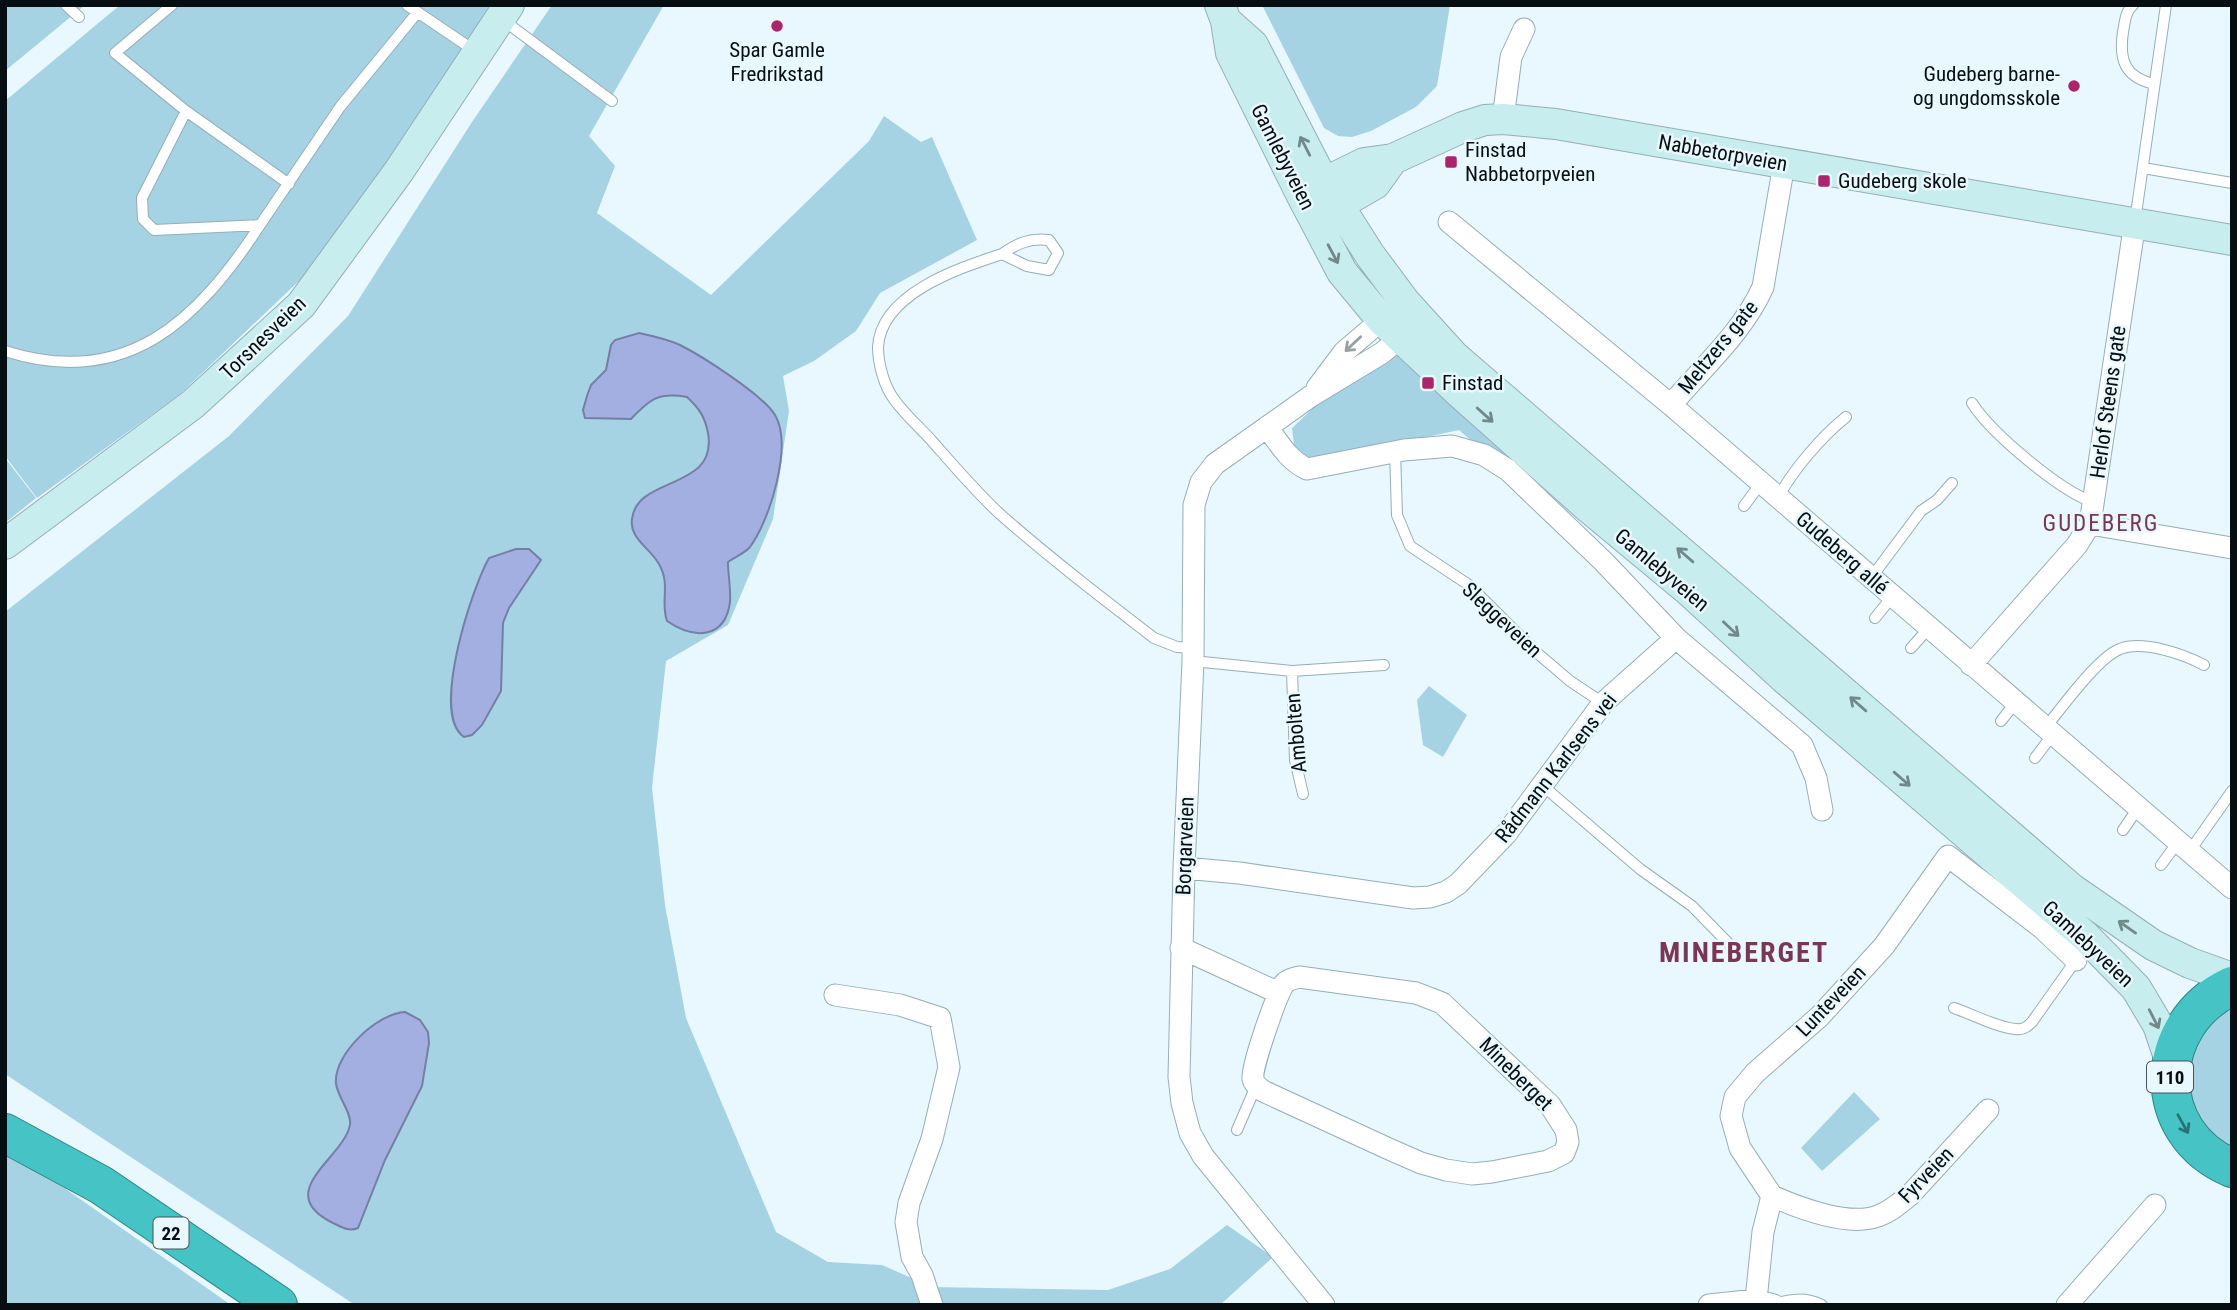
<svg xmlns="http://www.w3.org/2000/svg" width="2237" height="1310" font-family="'Roboto Condensed',sans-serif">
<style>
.green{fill:#a5d3e4}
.water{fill:#a4afe1;stroke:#757fa3;stroke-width:2}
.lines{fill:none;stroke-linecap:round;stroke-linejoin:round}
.lane-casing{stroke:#95aeb8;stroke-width:12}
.street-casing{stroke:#95aeb8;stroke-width:23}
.secondary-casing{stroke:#95aeb8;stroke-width:32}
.highway-casing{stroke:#2f8486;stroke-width:40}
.lane{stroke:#fff;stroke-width:10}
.street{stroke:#fff;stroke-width:21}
.secondary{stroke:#c7edee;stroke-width:30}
.highway{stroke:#45c3c5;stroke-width:38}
.oneway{stroke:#70898b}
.oneway2{stroke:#9b9fa0}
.oneway3{stroke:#297274}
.poi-dot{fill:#ac256b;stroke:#e8f8fe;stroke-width:2.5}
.labels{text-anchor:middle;stroke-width:5;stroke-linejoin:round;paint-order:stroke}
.shield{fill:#e8f8fe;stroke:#4a5459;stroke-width:2}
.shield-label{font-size:19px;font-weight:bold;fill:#060e12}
.poi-label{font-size:21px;fill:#060e12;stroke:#e8f8fe;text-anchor:start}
.street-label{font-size:21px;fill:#060e12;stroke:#e8f8fe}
.neighbourhood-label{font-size:23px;letter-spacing:2px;fill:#7a3755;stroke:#e8f8fe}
.district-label{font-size:28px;font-weight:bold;letter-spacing:2px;fill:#7a3755;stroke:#e8f8fe}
</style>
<rect width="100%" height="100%" fill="#e8f8fe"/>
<path class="green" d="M 5,5 L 85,5 L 5,71 Z
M 120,5 L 493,5 L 390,166 L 302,278 L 180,394 L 37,498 L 5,456 L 5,101 Z
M 552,5 L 664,5 L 589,136 L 615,166 L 597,213 L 711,295 L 869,141 L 884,116 L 921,142 L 932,137 L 977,240 L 880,293 L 856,331 L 814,361 L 783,376 L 789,411 L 773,519 L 728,625 L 666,661 L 652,788 L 665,905 L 686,1018 L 776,1232 L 828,1262 L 882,1265 L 932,1287 L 1108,1290 L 1170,1269 L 1227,1225 L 1273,1257 L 1220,1305 L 355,1305 L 5,1074 L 5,612 L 229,436 L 348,316 L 472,122 Z
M 1262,5 L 1450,5 L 1437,86 L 1416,107 L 1371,131 L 1352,137 L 1338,136 L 1324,128 Z
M 1383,336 L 1516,456 L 1508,465 L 1489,456 L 1459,430 L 1324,459 L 1306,458 L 1294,445 L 1292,428 L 1371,354 Z
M 5,458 L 36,498 L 5,523 Z
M 1429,686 L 1467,715 L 1443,757 L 1423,745 L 1417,700 Z
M 2232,996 L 2232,1155 L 2201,1136 L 2180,1055 Z
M 1854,1092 L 1880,1119 L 1822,1171 L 1801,1148 Z
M 5,1152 L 63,1187 L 231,1305 L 5,1305 Z"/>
<path class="water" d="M 639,333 C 653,336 667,339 680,345 C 702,356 763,395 775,415 C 793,445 770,520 750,547 C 745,553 735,557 728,562 C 728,575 731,589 730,602 C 725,640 693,639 667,621 C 660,601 671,585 659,564 C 650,548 629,538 632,519 C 637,475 718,491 708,433 C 705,417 699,408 687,397 C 658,392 650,399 631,419 L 585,418 L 583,410 L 587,396 L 591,385 L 606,370 L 611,345 L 615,340 Z
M 516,549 L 529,549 L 541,560 L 509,608 L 503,623 L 501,691 L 482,725 L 472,735 L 464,737 C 430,714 472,588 489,558 Z
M 405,1012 L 420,1020 L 428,1032 L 429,1043 L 422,1086 L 385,1160 L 358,1228 C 348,1232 342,1227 333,1223 C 270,1192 346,1157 350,1124 C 352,1114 338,1097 336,1084 C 333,1054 378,1013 405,1012 Z"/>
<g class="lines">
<g class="lane-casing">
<path id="lane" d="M 66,5 L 79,17
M 172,5 L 115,53 L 186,111 L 142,198 L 143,219 L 154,230 L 260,225 L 340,107 L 417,13
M 407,5 L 475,51
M 2133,5 C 2125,12 2125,22 2123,32 C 2119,59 2124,77 2154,84
M 503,20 L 612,101
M 186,111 L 289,184
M 2143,168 L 2232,183
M 2135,221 L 2166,5
M 1002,254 C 1018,243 1029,238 1049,240 L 1058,253 L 1049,270 L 1027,266 L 1002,254 C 960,268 881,293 878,347 C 878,362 883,381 890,393 C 900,411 919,426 932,441 C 954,466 976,492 1001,515 C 1050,558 1102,598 1154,638 L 1177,647 L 1193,648
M 5,351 C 127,390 198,320 260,225
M 1972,403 C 1991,433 2060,491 2093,502
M 1395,451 L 1397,515 L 1410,546 L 1469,585 L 1536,652 L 1570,681 L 1603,703
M 1778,498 C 1792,471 1822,436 1846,417
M 1744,506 L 1761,483
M 1871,578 L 1921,511 L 1937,500 L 1952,483
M 1875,618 L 1892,597
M 1911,648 L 1929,628
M 1193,661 L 1292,671 L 1384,665
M 1292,671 L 1295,760 L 1303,794
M 2001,721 L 2015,703
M 2045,728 C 2061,709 2098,657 2120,649 C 2143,640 2183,654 2204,665
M 2035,758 L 2053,734
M 1543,786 L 1640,869 L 1692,906 L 1730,945
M 2123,830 L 2138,808
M 2189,852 L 2232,791
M 2161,865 L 2178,842
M 1954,1008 C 1972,1014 1998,1028 2016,1029 C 2023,1030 2027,1027 2032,1022 L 2076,960
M 1237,1130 L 1256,1086
M 1773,1304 C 1791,1299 1805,1297 1822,1305"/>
</g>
<g class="street-casing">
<path id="street" d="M 1503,119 L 1511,57 L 1524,29
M 1449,222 L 1671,405 L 2232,888
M 1317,388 L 1344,352 L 1392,311
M 1671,405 C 1702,368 1743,332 1763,287 L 1784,164
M 1267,427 C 1279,443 1288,460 1307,469 L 1404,450 L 1452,446 L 1484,455 L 1508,470 L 1604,562 L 1676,638 L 1802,745 L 1816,778 L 1822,810
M 2090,524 L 2232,548
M 1971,665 L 2077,545 L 2090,524 L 2135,222
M 1184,868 L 1239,873 L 1413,898 L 1430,897 L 1446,892 L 1458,884 L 1506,834 L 1603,703 L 1676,638
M 1181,948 L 1279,993
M 1299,977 L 1416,993 L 1442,1003 L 1550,1105 L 1566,1130 L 1568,1142 L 1564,1153 L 1548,1161 L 1492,1172 L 1472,1174 L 1446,1170 L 1421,1163 L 1389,1149 L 1263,1091 C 1259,1088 1254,1084 1253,1079 C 1251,1067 1277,994 1284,984 C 1288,979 1293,979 1299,977 Z
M 835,995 L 900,1005 L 940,1018 L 949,1067 L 932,1139 L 909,1203 L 906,1222 L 912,1257 L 922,1275 L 932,1305
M 1772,1196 C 1799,1208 1849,1227 1878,1216 C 1890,1212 1900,1203 1910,1195 L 1988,1110
M 1756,1300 L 1763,1232 L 1772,1196 L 1740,1148 L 1731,1116 L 1735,1097 L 1755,1073 L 1820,1016 L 1884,946 L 1948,856 L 2042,928 L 2076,960
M 1324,1305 L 1203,1156 L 1190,1133 L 1182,1103 L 1179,1077 L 1184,868 L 1193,661 L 1194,505 L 1201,482 L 1215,464 L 1311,396 L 1382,353 L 1411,329
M 1709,1305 L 1756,1300 L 1774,1305
M 2067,1305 L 2155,1205"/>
</g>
<g class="secondary-casing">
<path id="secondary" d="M 1220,5 L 1226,21 L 1231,53 L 1301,194 L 1342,272 L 1381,319 L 1460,393 L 1589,508 L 1689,591 L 1784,678 L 2085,936 L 2136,988 L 2158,1025 L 2171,1063
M 1226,21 L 1253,45 L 1323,181 L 1370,255 L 1405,302 L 1454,356 L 2072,889 L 2153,945 L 2190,963 L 2232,978
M 1307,191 L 1364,163 L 1393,159 L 1463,127 L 1485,120 L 1503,119 L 1556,124 L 2232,240
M 1323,214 L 1375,184 L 1393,159
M 5,544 L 193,404 L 301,305 L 399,171 L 509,5"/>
</g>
<g class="highway-casing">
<path id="highway" d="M 2232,986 C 2152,1023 2148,1133 2232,1168
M 5,1133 L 101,1185 L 278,1305"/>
</g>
<use href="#lane" class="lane"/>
<use href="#street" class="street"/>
<use href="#secondary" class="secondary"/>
<use href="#highway" class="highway"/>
</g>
<defs><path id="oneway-shaft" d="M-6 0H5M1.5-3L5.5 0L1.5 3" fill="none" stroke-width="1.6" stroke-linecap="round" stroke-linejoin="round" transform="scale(1.75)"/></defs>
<g class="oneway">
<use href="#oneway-shaft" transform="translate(1305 146) rotate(-117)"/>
<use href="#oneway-shaft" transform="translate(1333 254) rotate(62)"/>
<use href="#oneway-shaft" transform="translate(1485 415) rotate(42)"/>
<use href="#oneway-shaft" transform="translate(1685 555) rotate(-139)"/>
<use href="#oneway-shaft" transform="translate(1731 629) rotate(43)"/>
<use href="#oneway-shaft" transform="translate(1858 704) rotate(-139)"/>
<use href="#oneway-shaft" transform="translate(1902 779) rotate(41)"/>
<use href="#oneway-shaft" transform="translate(2127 927) rotate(-145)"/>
<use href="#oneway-shaft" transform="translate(2154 1019) rotate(63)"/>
</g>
<use class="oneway2" href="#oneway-shaft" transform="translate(1353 344) rotate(137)"/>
<use class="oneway3" href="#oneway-shaft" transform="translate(2183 1124) rotate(61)"/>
<g class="poi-dot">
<circle cx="777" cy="26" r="7"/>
<circle cx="2074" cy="86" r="7"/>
<rect x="1444" y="155" width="14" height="14" rx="3.5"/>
<rect x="1817" y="174" width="14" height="14" rx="3.5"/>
<rect x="1421" y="376" width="14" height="14" rx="3.5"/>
</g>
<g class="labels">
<g class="shield">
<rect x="2147" y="1061.5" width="46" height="31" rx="5"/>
<rect x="153.5" y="1217.5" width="35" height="31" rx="5"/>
</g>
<g class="shield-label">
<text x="2170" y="1084">110</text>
<text x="171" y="1240">22</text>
</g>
<g class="poi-label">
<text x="777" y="57" text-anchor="middle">Spar Gamle<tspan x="777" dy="24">Fredrikstad</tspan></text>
<text x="2060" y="81" text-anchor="end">Gudeberg barne-<tspan x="2060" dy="24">og ungdomsskole</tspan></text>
<text x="1465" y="157">Finstad<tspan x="1465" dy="24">Nabbetorpveien</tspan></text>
<text x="1838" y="188">Gudeberg skole</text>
<text x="1442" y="390">Finstad</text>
</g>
<g class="street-label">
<text transform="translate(1723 153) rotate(10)" y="7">Nabbetorpveien</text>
<text transform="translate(1283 157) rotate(63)" y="7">Gamlebyveien</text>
<text transform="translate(263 338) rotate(-44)" y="7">Torsnesveien</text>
<text transform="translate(1718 347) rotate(-51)" y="7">Meltzers gate</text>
<text transform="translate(2108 402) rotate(-82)" y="7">Herlof Steens gate</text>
<text transform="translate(1842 553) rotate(41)" y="7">Gudeberg allé</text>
<text transform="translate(1662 570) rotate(40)" y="7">Gamlebyveien</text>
<text transform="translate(1502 620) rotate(43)" y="7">Sleggeveien</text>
<text transform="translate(1296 733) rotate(-95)" y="7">Ambolten</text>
<text transform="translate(1556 768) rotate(-52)" y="7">Rådmann Karlsens vei</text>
<text transform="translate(1185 846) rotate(-88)" y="7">Borgarveien</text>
<text transform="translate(2088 944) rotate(43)" y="7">Gamlebyveien</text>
<text transform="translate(1831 1001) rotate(-46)" y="7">Lunteveien</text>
<text transform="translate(1516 1074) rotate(45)" y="7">Mineberget</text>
<text transform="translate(1926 1175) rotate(-46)" y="7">Fyrveien</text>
</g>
<g class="neighbourhood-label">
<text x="2101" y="531">GUDEBERG</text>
</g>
<g class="district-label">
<text x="1744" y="962">MINEBERGET</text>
</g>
</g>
<rect width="2237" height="1310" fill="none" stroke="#060e12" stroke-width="14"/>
</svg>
